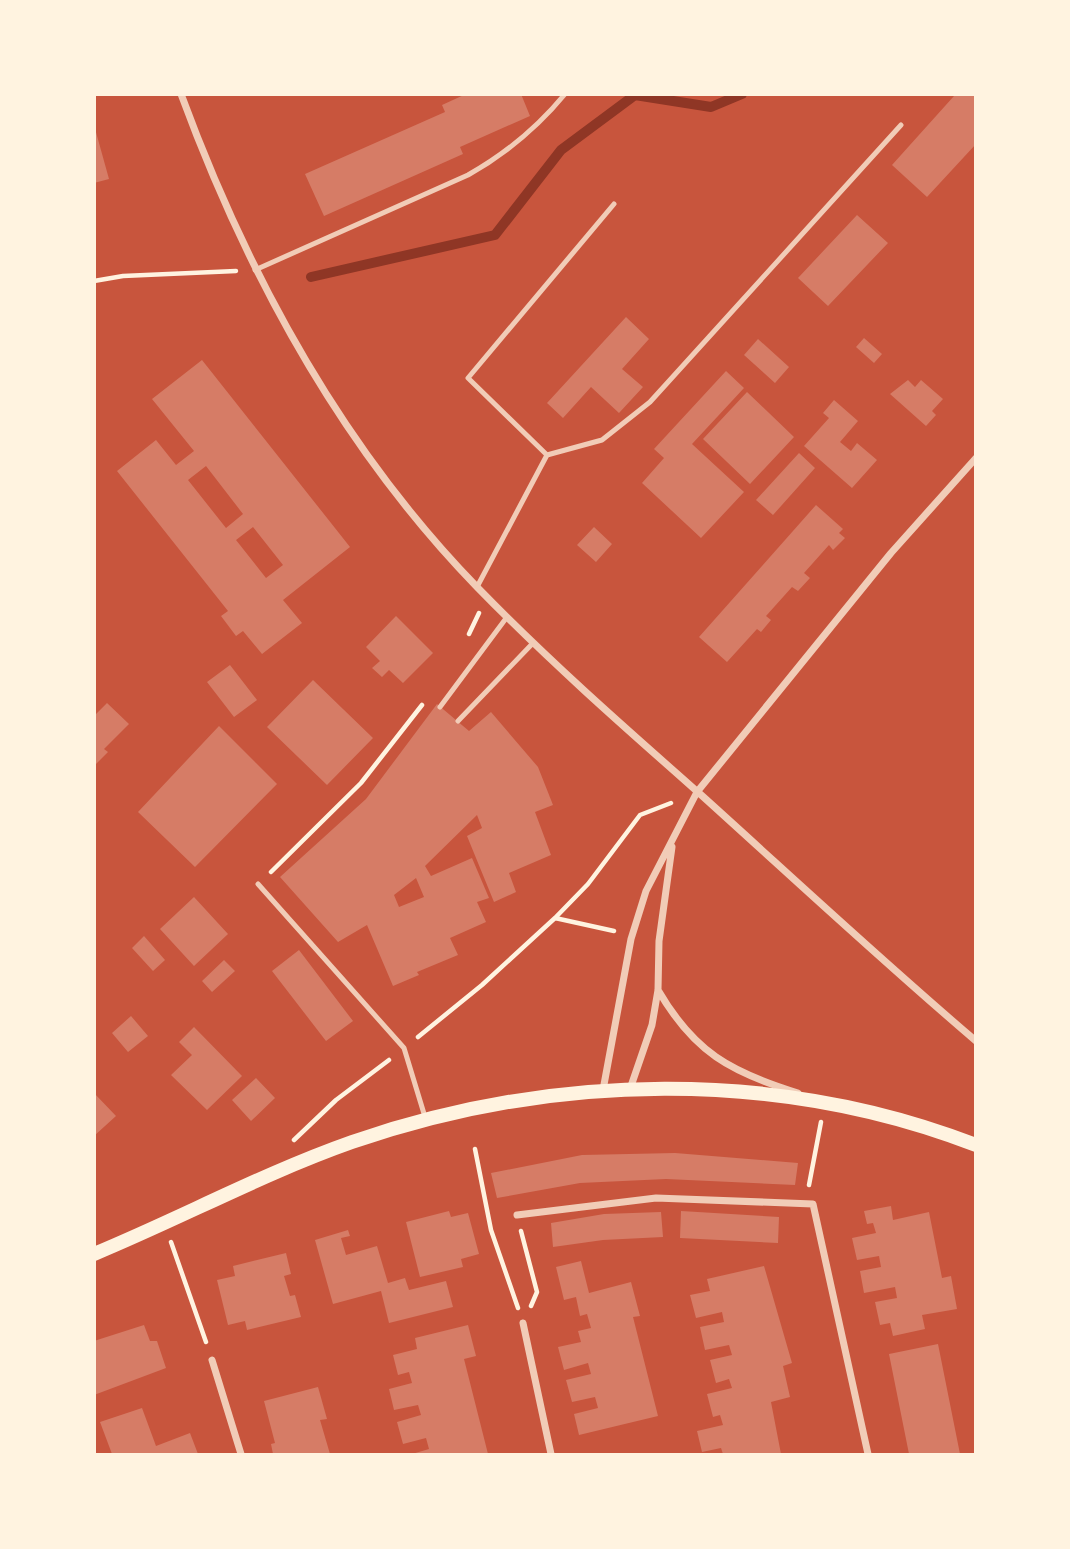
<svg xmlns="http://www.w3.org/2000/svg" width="1070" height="1549" font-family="'PT Sans Narrow',sans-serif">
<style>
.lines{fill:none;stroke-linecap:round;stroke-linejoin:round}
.stream{stroke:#8f3625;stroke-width:10}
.building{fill:#d67c66;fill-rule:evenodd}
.path{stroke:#fff3e0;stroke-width:4.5}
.service{stroke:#f1ccb7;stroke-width:5}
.minor{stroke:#f1ccb7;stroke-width:7}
.secondary{stroke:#fff3e0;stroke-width:14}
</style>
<rect width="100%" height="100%" fill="#c8553d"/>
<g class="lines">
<path class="stream" d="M 311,277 L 495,235 L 561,150 L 635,95 L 711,107 L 742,94"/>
</g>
<path class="building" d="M 466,94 L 521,94 L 530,116 L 460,147 L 463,154 L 324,216 L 305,174 L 445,112 L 442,105 Z
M 952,94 L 976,94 L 976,144 L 927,197 L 892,165 L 954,96 Z
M 94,125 L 109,179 L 94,183 Z
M 857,215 L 888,243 L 828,306 L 798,278 Z
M 626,317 L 649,339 L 622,369 L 643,387 L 619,413 L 591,387 L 563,418 L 547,403 Z
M 864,338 L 882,354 L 874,363 L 856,347 Z
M 758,339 L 789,367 L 775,383 L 744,355 Z
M 202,360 L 350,547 L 283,600 L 302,623 L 262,654 L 243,631 L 236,636 L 221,616 L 228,611 L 117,471 L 156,440 L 176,465 L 194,451 L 152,399 ZM 206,466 L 243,514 L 226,528 L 188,480 ZM 253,527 L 283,565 L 266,578 L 236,540 Z
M 726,371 L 744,388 L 692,444 L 744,492 L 701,538 L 642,483 L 664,458 L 654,449 Z
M 908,380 L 915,387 L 921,380 L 943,399 L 932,411 L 936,415 L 926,426 L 890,394 Z
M 747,392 L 794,437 L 750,484 L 703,439 Z
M 834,400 L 858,421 L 840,442 L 851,451 L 857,443 L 877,460 L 852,488 L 804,446 L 829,418 L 823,413 Z
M 799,453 L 815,468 L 773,515 L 756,500 Z
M 816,505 L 843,529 L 839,533 L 845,538 L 833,550 L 829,545 L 804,573 L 810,578 L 798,591 L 792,587 L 766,616 L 771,620 L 761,632 L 757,629 L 727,662 L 699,637 Z
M 594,527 L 612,544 L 596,562 L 577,545 Z
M 396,616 L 433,653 L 403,683 L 389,670 L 382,677 L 372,668 L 380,661 L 366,647 Z
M 230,665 L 257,700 L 234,717 L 207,682 Z
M 313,680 L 373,738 L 327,785 L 267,727 Z
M 107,703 L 129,724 L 104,749 L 108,752 L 94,766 L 94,716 Z
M 437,704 L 469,731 L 491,712 L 538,767 L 553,805 L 535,812 L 551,855 L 509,873 L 516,892 L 494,902 L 467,836 L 482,828 L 477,815 L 425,866 L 431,876 L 472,858 L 489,898 L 477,902 L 486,922 L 450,938 L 458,955 L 417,972 L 419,975 L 393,986 L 367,925 L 338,942 L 280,877 L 366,799 ZM 416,878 L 424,897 L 399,907 L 394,895 Z
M 219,726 L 277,784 L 195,867 L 138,812 Z
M 194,897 L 228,934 L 194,966 L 160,929 Z
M 144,936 L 165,960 L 153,971 L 132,948 Z
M 299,950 L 353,1021 L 326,1041 L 272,971 Z
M 224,960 L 235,971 L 212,992 L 202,981 Z
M 131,1016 L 148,1036 L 128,1052 L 112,1033 Z
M 194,1027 L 242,1076 L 207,1110 L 171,1075 L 192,1055 L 179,1042 Z
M 256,1078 L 275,1098 L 251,1121 L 232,1100 Z
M 94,1093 L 116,1116 L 94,1136 Z
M 675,1153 L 798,1163 L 795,1185 L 666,1179 L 580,1183 L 497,1198 L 491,1173 L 582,1155 Z
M 891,1206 L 893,1220 L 929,1212 L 942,1278 L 951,1276 L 957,1309 L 922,1315 L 925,1329 L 893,1336 L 890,1323 L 880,1325 L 875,1302 L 897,1298 L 895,1287 L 864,1293 L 860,1271 L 881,1267 L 879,1256 L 857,1260 L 852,1238 L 876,1233 L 873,1223 L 867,1224 L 864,1211 Z
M 449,1211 L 451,1217 L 468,1213 L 479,1254 L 461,1259 L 463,1267 L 420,1277 L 406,1222 Z
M 681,1211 L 779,1217 L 778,1243 L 680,1238 Z
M 661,1212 L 663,1237 L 603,1240 L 553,1247 L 551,1223 L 604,1214 Z
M 348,1230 L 350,1236 L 341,1238 L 346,1255 L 377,1246 L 388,1283 L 405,1278 L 409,1290 L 446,1281 L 453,1307 L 389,1323 L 381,1291 L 333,1304 L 315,1240 Z
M 286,1253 L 291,1274 L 284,1276 L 290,1296 L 295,1295 L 301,1317 L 247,1330 L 245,1321 L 228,1325 L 217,1280 L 235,1276 L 233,1266 Z
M 581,1261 L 589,1293 L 631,1282 L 640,1316 L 633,1317 L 658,1416 L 579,1435 L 574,1414 L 598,1408 L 595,1397 L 572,1402 L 566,1380 L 591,1374 L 588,1363 L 564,1370 L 558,1347 L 581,1342 L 578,1331 L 591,1328 L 587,1314 L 580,1316 L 576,1297 L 564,1300 L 556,1267 Z
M 764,1266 L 792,1363 L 783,1366 L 790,1397 L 771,1402 L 781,1454 L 723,1454 L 721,1448 L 702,1452 L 697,1431 L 723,1425 L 720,1415 L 713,1417 L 707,1394 L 732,1388 L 729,1379 L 716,1383 L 710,1360 L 732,1355 L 729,1345 L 705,1350 L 700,1327 L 724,1322 L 722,1312 L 696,1318 L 690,1295 L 710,1291 L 707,1279 Z
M 144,1325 L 150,1341 L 157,1341 L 166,1368 L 94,1395 L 94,1341 Z
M 468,1325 L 476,1356 L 464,1359 L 488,1454 L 412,1454 L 429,1449 L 426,1438 L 403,1444 L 397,1422 L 421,1415 L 418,1405 L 394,1410 L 389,1389 L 412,1383 L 409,1372 L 398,1375 L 393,1355 L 417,1349 L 415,1338 Z
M 938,1344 L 960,1454 L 909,1454 L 889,1354 Z
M 318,1387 L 327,1419 L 320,1420 L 330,1454 L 273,1454 L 271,1444 L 275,1443 L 264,1401 Z
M 142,1408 L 156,1446 L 190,1433 L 198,1454 L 112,1454 L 100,1422 Z"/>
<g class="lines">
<path class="path" d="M 94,281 L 123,276 L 236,271
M 469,634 L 479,613
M 271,872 L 361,783 L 422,705
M 555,918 L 614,931
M 418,1037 L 482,985 L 555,918 L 588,884 L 640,815 L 671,803
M 294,1140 L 336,1100 L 389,1060
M 475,1149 L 491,1230 L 518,1308
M 809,1185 L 821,1122
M 521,1231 L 537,1292 L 531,1306
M 171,1242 L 206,1342"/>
<path class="service" d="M 255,270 L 468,175 C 507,153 537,128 565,94
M 547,455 L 468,378 L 614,204
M 477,587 L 547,455 L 602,440 L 650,402 L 901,125
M 440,707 L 507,617
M 458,721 L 533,643
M 258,884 L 404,1048 L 425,1117"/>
<path class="minor" d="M 181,94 C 248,276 342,448 477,587 C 548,660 623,726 699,793 C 791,876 881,960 976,1041
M 658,990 C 694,1052 730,1072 798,1093
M 630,1089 L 652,1025 L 658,990 L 659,941 L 672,847
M 603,1090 L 631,939 L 646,891 L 697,792 L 891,553 L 976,458
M 517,1215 L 656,1198 L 813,1204 L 868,1454
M 523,1323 L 551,1454
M 212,1360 L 241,1454"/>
<path class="secondary" d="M 94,1254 C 181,1218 264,1173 352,1142 C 552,1073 777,1068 976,1145"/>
</g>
<rect width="1070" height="1549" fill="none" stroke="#fff3e0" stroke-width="192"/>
</svg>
